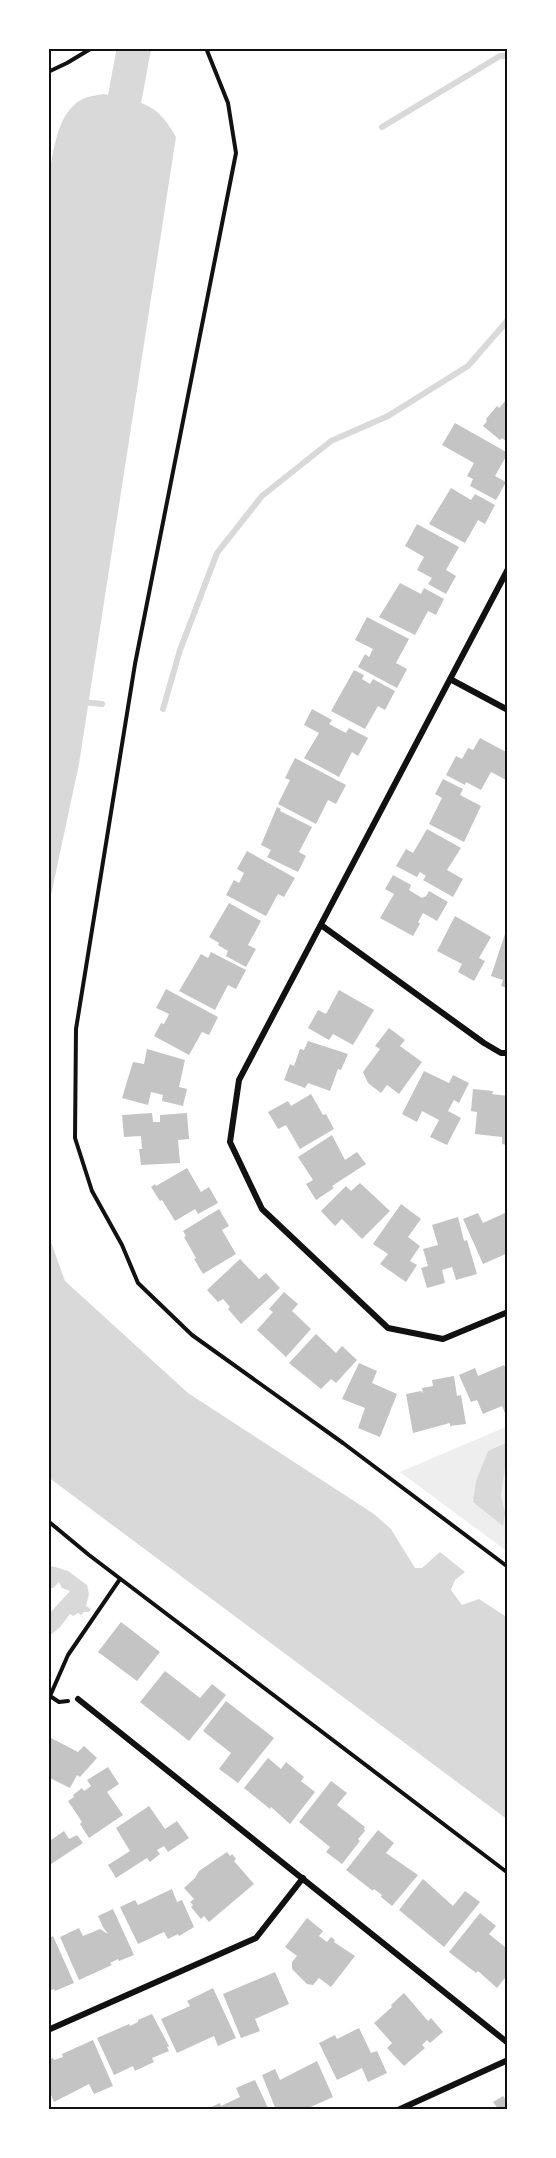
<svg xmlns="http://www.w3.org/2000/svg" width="556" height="2158" font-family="Merriweather,serif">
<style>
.green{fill:#eee}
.water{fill:#d9d9d9}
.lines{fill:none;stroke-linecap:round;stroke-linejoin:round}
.stream{stroke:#d9d9d9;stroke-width:6}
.river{stroke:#d9d9d9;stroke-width:34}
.building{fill:#c4c4c4}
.path{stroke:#111;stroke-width:4}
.minor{stroke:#111;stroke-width:6}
.neatline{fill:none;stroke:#111;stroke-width:2}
</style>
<rect width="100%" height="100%" fill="#fff"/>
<path class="green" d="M 508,1426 L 508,1552 L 400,1472 Z"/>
<path class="water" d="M 104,94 C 141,104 155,99 176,137 L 79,764 L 48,909 L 48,179 C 54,153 56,110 85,98 C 90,96 98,95 104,94 Z
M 48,1234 L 65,1281 L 188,1393 L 374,1514 L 391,1529 L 415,1568 L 422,1568 L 440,1552 L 465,1572 L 455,1580 L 451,1590 L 462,1605 L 479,1599 L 508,1618 L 508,1820 L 48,1477 Z
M 508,1442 L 508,1467 L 505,1468 L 501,1496 L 505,1513 L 503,1526 L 473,1502 L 476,1481 L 488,1451 Z
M 52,1566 L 68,1571 L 87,1585 L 89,1594 L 86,1606 L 91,1609 L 89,1612 L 84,1612 L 81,1615 L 78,1613 L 73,1616 L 70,1614 L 60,1627 L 48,1637 L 48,1615 L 70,1591 L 62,1588 L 59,1582 L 53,1588 L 48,1588 L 48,1571 Z"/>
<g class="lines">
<path class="stream" d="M 382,127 L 500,56 L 508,56
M 82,702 L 102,704
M 163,709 L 180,650 L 217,553 L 262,496 L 331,441 L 388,416 L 468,366 L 508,320"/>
<path class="river" d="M 116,146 L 134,48"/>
</g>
<path class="building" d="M 508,398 L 508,443 L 502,438 L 500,440 L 483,426 L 487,421 L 486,419 L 497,406 L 499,408 Z
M 455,423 L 508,453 L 495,476 L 506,482 L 496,500 L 470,486 L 473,479 L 467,476 L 474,463 L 442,445 Z
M 451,488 L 471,500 L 475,494 L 495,505 L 485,524 L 478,520 L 465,543 L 429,524 Z
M 417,524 L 459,547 L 446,570 L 456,576 L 446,594 L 428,584 L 432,578 L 417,570 L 424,557 L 405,546 Z
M 400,583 L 421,594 L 424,588 L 444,599 L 436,615 L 428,611 L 415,635 L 379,617 Z
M 367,617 L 409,639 L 396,663 L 407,669 L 397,688 L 358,667 L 365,654 L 369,657 L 373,649 L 355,640 Z
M 354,670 L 364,675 L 362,679 L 370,684 L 373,679 L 395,691 L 385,710 L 378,706 L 365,729 L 331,711 Z
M 312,709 L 332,720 L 329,724 L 346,733 L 349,728 L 368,738 L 358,756 L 352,752 L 339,777 L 304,758 L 319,733 L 304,725 Z
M 480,738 L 508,753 L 508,781 L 491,772 L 481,790 L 466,782 L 465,785 L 446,775 L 456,756 L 462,759 L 468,748 L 473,750 Z
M 295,758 L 346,785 L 336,804 L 328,800 L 316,824 L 278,804 L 290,780 L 285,778 Z
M 443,779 L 463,789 L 460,795 L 481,806 L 464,842 L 429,824 L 442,798 L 435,794 Z
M 277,807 L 281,809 L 280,811 L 312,827 L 299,852 L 306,856 L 298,872 L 267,857 L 271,850 L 261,845 Z
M 427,829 L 461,848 L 447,870 L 463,879 L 453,897 L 423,880 L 426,876 L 420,872 L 417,877 L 396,866 L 406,849 L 413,853 Z
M 247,851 L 295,878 L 284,897 L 278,894 L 266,916 L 226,895 L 234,880 L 239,883 L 244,873 L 237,869 Z
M 393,875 L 411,885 L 409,890 L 422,898 L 426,896 L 429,891 L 448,902 L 437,921 L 423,913 L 418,922 L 420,924 L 413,936 L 380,918 L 394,894 L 385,889 Z
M 229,903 L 261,921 L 248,945 L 256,949 L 246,967 L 226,956 L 228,951 L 218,945 L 219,943 L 209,937 Z
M 455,916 L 491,937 L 479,958 L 485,961 L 474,981 L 458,972 L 462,964 L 437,951 Z
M 506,931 L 508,932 L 508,988 L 501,986 L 503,980 L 491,976 Z
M 211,952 L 246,970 L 236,989 L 228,985 L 215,1010 L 179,991 L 201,954 L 208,958 Z
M 166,989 L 218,1017 L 209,1035 L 202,1032 L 189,1055 L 154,1036 L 161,1023 L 164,1024 L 169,1014 L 156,1008 Z
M 339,990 L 374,1010 L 353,1045 L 333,1034 L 329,1040 L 308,1028 L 318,1010 L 326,1014 Z
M 389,1028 L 405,1040 L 400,1046 L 422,1062 L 399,1094 L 387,1085 L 381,1093 L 368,1083 L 363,1072 L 380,1049 L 375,1046 Z
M 308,1041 L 348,1054 L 341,1070 L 338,1069 L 330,1091 L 308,1083 L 305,1088 L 284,1080 L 290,1064 L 294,1066 L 300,1049 L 304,1050 Z
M 147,1049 L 185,1060 L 179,1087 L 187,1089 L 183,1106 L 162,1101 L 163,1095 L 151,1092 L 148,1105 L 122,1098 L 133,1062 L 144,1064 Z
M 424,1071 L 449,1083 L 453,1075 L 469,1083 L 459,1103 L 454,1100 L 448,1111 L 461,1118 L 447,1145 L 430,1137 L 439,1120 L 422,1111 L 417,1122 L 402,1114 Z
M 473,1089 L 493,1091 L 492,1094 L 508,1096 L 508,1145 L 502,1144 L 502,1137 L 475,1134 L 477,1112 L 471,1111 Z
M 311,1094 L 323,1115 L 326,1114 L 334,1129 L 300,1149 L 286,1125 L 278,1129 L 268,1112 L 288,1101 L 291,1106 Z
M 152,1113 L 153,1122 L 160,1122 L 160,1115 L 187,1113 L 189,1139 L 178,1140 L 180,1163 L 141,1165 L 139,1149 L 142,1149 L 141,1136 L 124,1137 L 122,1115 Z
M 332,1135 L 345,1160 L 357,1152 L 366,1164 L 332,1186 L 334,1188 L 316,1200 L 306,1184 L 313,1180 L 298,1157 Z
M 187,1168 L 201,1192 L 209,1187 L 218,1203 L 198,1214 L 195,1209 L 175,1221 L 162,1200 L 160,1201 L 151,1187 L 155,1184 L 156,1186 Z
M 360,1183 L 390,1211 L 362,1239 L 342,1219 L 335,1226 L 321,1211 L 346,1186 L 351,1191 Z
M 401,1204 L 421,1219 L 408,1237 L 420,1246 L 410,1261 L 417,1265 L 406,1282 L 380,1264 L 388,1254 L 373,1244 Z
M 219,1209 L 229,1226 L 222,1230 L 236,1254 L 203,1274 L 194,1259 L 196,1258 L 184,1237 L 186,1236 L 183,1231 Z
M 478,1213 L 483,1223 L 505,1213 L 508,1219 L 508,1253 L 483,1264 L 463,1219 Z
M 458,1217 L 464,1241 L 467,1240 L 477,1274 L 456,1280 L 452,1267 L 442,1270 L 445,1283 L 427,1288 L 421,1268 L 428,1266 L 423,1249 L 438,1245 L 432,1225 Z
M 240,1259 L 259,1279 L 266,1273 L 280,1288 L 241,1324 L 228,1309 L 230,1307 L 223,1299 L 218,1302 L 207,1290 Z
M 284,1292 L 298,1304 L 292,1311 L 311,1329 L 286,1357 L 257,1330 L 273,1312 L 269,1309 Z
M 316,1334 L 336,1353 L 342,1346 L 357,1360 L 336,1383 L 331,1379 L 321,1389 L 289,1363 Z
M 359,1363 L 377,1371 L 372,1383 L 397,1394 L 380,1437 L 358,1428 L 365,1408 L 342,1399 Z
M 504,1365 L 508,1373 L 508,1420 L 502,1406 L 483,1414 L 477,1400 L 471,1402 L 459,1375 L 475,1368 L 478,1376 Z
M 454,1376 L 457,1396 L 461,1395 L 466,1424 L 450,1426 L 450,1423 L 413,1433 L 406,1394 L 421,1391 L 423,1393 L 422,1388 L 433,1386 L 432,1380 Z
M 121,1622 L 160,1652 L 137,1681 L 98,1652 Z
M 165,1671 L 200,1698 L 212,1684 L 226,1695 L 189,1741 L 140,1702 Z
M 226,1701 L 274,1738 L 238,1783 L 219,1769 L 231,1753 L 203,1731 Z
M 51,1738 L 78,1752 L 84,1746 L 97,1758 L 80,1777 L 77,1775 L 70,1788 L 48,1777 L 48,1743 Z
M 268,1758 L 281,1769 L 286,1762 L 304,1777 L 301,1781 L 315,1792 L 290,1824 L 271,1807 L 270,1809 L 244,1788 Z
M 108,1767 L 119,1784 L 107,1792 L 123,1815 L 89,1838 L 80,1824 L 82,1822 L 68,1801 L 74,1797 L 73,1795 L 82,1788 L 84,1791 L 91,1786 L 87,1780 Z
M 331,1781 L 347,1793 L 337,1805 L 365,1827 L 364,1829 L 365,1831 L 358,1839 L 360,1841 L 342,1864 L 326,1852 L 330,1847 L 299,1822 Z
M 149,1806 L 165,1829 L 177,1821 L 189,1838 L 168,1852 L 164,1846 L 157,1850 L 160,1854 L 150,1862 L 147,1858 L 116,1878 L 108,1865 L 130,1851 L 116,1828 Z
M 378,1830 L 394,1843 L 386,1853 L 418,1875 L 392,1906 L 381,1897 L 382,1895 L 374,1889 L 373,1891 L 346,1870 Z
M 64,1831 L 69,1839 L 77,1835 L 83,1843 L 48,1866 L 48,1842 Z
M 227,1852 L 230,1856 L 232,1854 L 236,1859 L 234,1861 L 254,1884 L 209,1922 L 204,1916 L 201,1919 L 191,1907 L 193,1905 L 190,1902 L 194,1899 L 184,1888 L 195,1878 L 199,1871 Z
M 423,1879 L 453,1906 L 465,1891 L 480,1902 L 444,1947 L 399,1910 Z
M 172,1889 L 177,1902 L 182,1900 L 194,1927 L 179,1936 L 178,1934 L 168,1939 L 164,1932 L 138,1944 L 120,1907 L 135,1900 L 138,1905 Z
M 113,1909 L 134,1955 L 119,1961 L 118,1959 L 110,1963 L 112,1965 L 79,1980 L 60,1937 L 79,1928 L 83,1936 L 100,1929 L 108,1934 L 103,1927 L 98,1916 Z
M 480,1913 L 496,1926 L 489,1934 L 505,1947 L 508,1944 L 508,1974 L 497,1988 L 478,1971 L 476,1973 L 449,1952 Z
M 307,1918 L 323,1931 L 319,1936 L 327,1942 L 331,1937 L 335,1940 L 334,1942 L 355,1956 L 331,1987 L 319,1978 L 313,1985 L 307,1984 L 292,1969 L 292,1962 L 297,1956 L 285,1947 Z
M 53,1936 L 74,1983 L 55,1991 L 54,1989 L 48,1991 L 48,1939 Z
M 275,1972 L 289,2004 L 255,2019 L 260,2031 L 241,2038 L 223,1994 Z
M 213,1988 L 236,2038 L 218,2046 L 214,2036 L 177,2053 L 161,2019 L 190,2006 L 187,2001 Z
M 404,1993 L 428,2021 L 431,2018 L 443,2032 L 430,2043 L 427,2040 L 422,2045 L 425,2048 L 404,2066 L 387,2048 L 392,2043 L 374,2023 L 392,2007 L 391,2005 Z
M 152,2014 L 169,2046 L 167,2047 L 169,2051 L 152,2058 L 154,2062 L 135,2071 L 133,2066 L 114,2075 L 97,2038 L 129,2024 L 130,2026 L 138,2022 L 138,2020 Z
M 359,2028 L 371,2053 L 377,2051 L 387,2073 L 368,2082 L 362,2068 L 337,2080 L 319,2043 L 335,2035 L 337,2039 Z
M 93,2040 L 113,2086 L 94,2094 L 89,2084 L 54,2102 L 48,2088 L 48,2060 L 53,2058 L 54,2060 L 63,2057 L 62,2054 Z
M 317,2061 L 333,2097 L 304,2110 L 276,2110 L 262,2075 L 275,2069 L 280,2080 Z
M 255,2080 L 269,2110 L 205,2110 L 220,2103 L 221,2106 L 240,2097 L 236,2088 Z
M 503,2096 L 505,2099 L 508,2097 L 508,2110 L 499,2110 L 493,2102 Z"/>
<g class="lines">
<path class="path" d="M 206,48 L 228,103 L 236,153 L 135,664 L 76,1029 L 75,1138 L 92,1191 L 122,1245 L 138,1283 L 192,1335 L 343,1443 L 508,1567
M 48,72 L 67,63 L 92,48
M 48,1521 L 89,1555 L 508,1873
M 68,1701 L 59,1702 L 50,1696 L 68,1655 L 120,1579"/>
<path class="minor" d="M 508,569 L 239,1080 L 230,1142 L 262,1209 L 388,1328 L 443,1339 L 508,1312
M 450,679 L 508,710
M 321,925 L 484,1043 L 501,1053 L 508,1053
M 78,1699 L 508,2043
M 48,2030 L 256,1938 L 303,1878
M 398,2110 L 508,2060"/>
</g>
<rect width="556" height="2158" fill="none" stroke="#ffffff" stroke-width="99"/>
<rect x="50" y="50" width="456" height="2058" class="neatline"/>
</svg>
